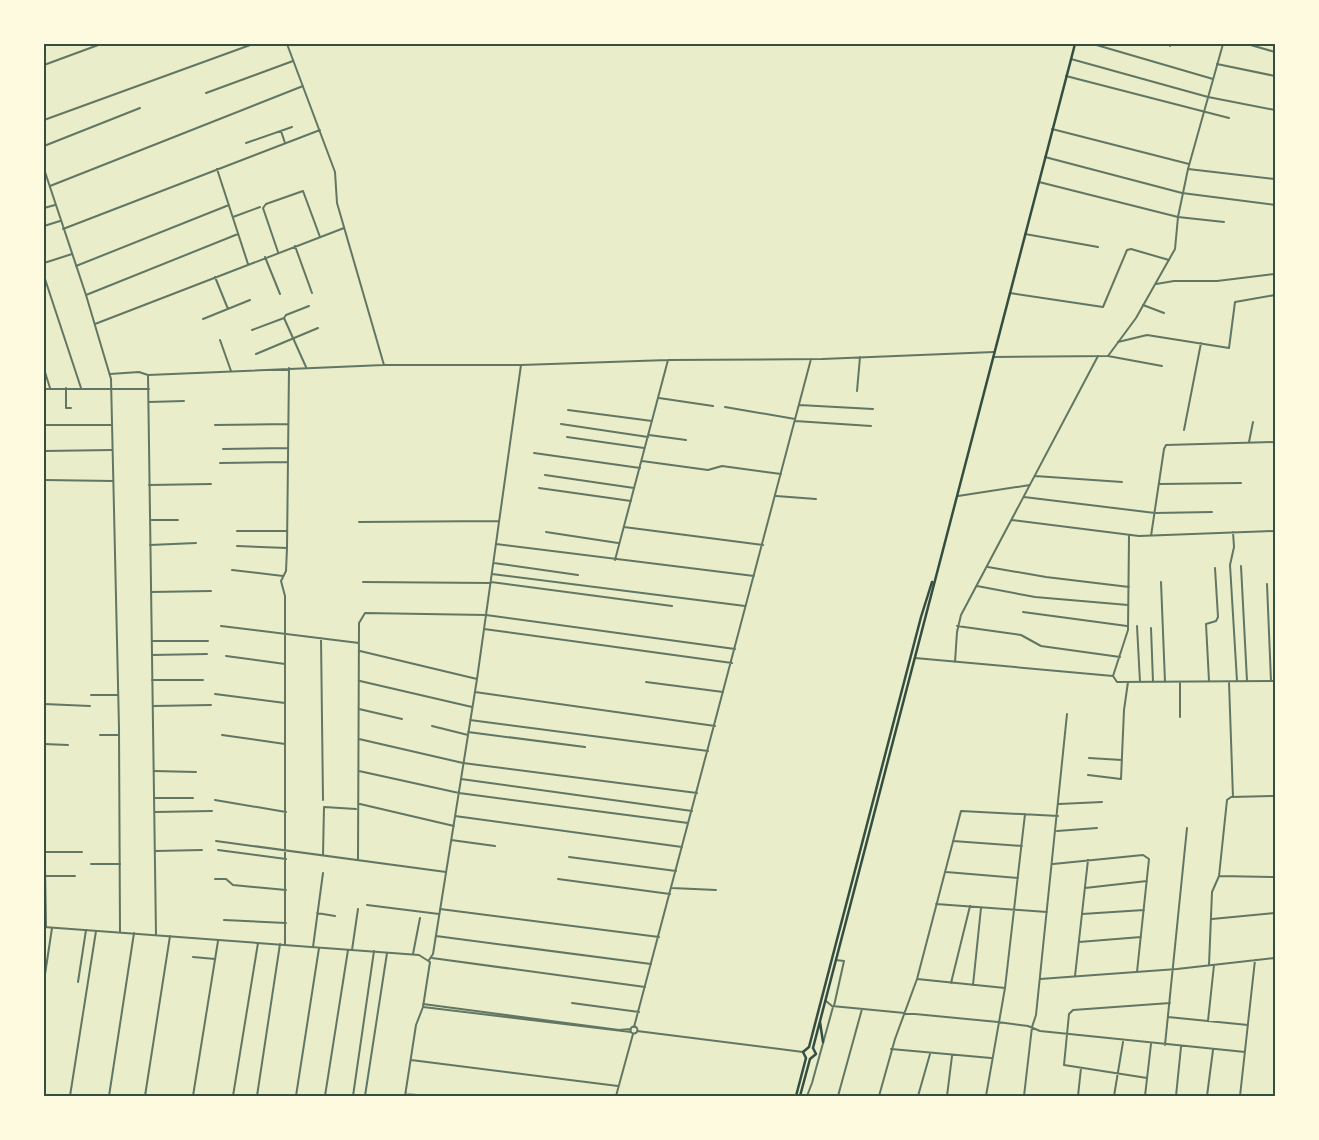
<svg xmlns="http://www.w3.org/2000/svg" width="1319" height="1140" font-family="Inter,sans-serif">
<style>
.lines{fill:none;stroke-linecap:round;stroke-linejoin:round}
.service{stroke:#617663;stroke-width:0.5}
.minor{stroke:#617663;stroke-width:2}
.tertiary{stroke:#617663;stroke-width:2}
.primary{stroke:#344e41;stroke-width:2.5}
.neatline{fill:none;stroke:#344e41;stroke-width:2}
</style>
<rect width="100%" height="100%" fill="#e9edc9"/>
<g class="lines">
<path class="service" d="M 406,1093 L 429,1096"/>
<path class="minor" d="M 287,44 L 335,172 L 337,203 L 384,365
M 1093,44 L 1213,79
M 1247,44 L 1275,52
M 1170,46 L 1170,44
M 1071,59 L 1208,97 L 1275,110
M 1217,64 L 1275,76
M 44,65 L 101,44
M 1066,76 L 1229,118
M 206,93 L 293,61
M 44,120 L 253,44
M 1052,129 L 1189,164
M 281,131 L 285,143
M 246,143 L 292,127
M 44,146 L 140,108
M 1045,157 L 1182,193 L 1275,205
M 217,169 L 248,264
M 1188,169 L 1275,179
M 1039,182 L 1178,217 L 1224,222
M 50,186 L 303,86
M 44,208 L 55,205
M 233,217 L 260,207
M 44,226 L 60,221
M 63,229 L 320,130
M 1025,234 L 1098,247
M 295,246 L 312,293
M 278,252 L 263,208 L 266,204 L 303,191 L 320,237
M 265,257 L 280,294
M 44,263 L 72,254
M 76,266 L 229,205
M 44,276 L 81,388
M 215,277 L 228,309
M 1156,284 L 1174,281 L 1217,281 L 1275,274
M 1010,293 L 1103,307 L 1127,250 L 1131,249 L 1169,260
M 86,295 L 238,234
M 1143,305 L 1164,313
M 284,318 L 286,315 L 309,306
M 203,319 L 250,300
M 95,324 L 344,228
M 252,330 L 284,318 L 306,367
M 220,340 L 231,371
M 1118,342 L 1147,335 L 1229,348 L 1235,302 L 1275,295
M 256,354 L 318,328
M 1108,356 L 1162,366
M 44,369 L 50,388
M 148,375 L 384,365 L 521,365 L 668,360 L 822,359 L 994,352
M 66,388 L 66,408 L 71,408
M 44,389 L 149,389
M 857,391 L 860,357
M 659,398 L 713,406
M 149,402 L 184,401
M 799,405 L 873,409
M 725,407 L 795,419
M 568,410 L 652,421
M 795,421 L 871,426
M 561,424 L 648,437
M 44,425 L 111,425
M 215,425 L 288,424
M 1184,430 L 1201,343
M 649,435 L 686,440
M 567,437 L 644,448
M 1249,442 L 1253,422
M 223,449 L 288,448
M 44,451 L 112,450
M 534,453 L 640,468
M 642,461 L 708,470 L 722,466 L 781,474
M 220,463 L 287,462
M 545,475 L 634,488
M 1035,476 L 1122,482
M 44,480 L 113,481
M 1159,484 L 1241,483
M 149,485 L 211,484
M 539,488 L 631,501
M 776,496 L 816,499
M 958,496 L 1030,485
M 1024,497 L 1155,513 L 1212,512
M 150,520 L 178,520
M 1012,520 L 1139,536 L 1275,531
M 359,522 L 499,521
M 624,527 L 763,545
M 237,531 L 287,531
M 546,532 L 618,543
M 1233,532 L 1234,547 L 1230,565 L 1237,681
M 1151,536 L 1164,449 L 1166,445 L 1275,442
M 496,544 L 754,576
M 150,545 L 196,543
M 237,546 L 287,548
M 615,560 L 668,360
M 494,563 L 578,575
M 1241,566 L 1247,681
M 988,567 L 1046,577 L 1129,587
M 232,570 L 283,576
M 492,574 L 745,606
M 363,582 L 491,583
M 491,582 L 672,606
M 1161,582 L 1165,682
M 1267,584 L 1271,681
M 977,586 L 1035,597 L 1128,605
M 151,592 L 211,591
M 1023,612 L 1127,626
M 221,626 L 359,643
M 957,626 L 1021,635 L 1041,646 L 1120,657
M 1137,626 L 1140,682
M 1151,628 L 1153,682
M 484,629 L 732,663
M 321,638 L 323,800
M 152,641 L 208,641
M 360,651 L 477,679
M 152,655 L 207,654
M 226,656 L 285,664
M 915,658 L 1113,676 L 1117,682 L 1275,681
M 955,662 L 957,632 L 961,615 L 1098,356
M 1113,676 L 1128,630 L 1129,536
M 152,680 L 203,680
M 360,681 L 472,707
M 1209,681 L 1206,624 L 1216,621 L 1218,617 L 1215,568
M 646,682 L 723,692
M 1229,682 L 1233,797
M 475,692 L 715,726
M 215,694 L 285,703
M 91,695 L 118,695
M 44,704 L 90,706
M 153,706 L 211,705
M 359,709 L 402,719
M 1180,717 L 1180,682
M 470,720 L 708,751
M 432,726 L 468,735
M 468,732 L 585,747
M 100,735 L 119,735
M 222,735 L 285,744
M 359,739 L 463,763 L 697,793
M 44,744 L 68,745
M 1089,758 L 1122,760
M 154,771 L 196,772
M 359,771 L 459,793 L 688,823
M 1088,775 L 1121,779 L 1124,710 L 1128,682
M 461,779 L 692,811
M 154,798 L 193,798
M 215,800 L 286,812
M 360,804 L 454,826
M 1059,804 L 1102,802
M 44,810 L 46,927
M 155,812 L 212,811
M 455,816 L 682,847
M 1057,831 L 1097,828
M 451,840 L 495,846
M 216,841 L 446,872
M 953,841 L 1022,846
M 218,850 L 286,859
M 155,851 L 202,850
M 45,852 L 82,852
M 323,855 L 324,807 L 356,809
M 569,857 L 676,871
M 358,860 L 359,623 L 365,613 L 486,615 L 735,649
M 91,864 L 120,864
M 1053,864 L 1143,855 L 1149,859 L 1137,972
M 946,872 L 1018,878
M 45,876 L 75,876
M 1219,876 L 1275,877
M 215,879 L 226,879 L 233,885 L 286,890
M 558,879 L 670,894
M 672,888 L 716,890
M 1085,888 L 1147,881
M 936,904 L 1047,912
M 367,905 L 439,914
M 440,909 L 659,937
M 317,913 L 335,916
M 1082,914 L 1144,910
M 1212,919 L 1275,913
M 224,920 L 286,923
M 436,936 L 651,964
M 1079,942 L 1141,937
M 285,944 L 285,596 L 281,581 L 286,571 L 287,548 L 289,368
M 313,947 L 323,873
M 352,950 L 358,909
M 413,954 L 420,918
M 193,957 L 215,959
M 432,958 L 645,987
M 429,960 L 433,954 L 477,679 L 521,365
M 1209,965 L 1212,892 L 1219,876 L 1227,800 L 1231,797 L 1275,796
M 1075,976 L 1088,860
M 917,979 L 1005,988
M 1040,979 L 1177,969 L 1275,958
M 44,981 L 52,928
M 78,982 L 86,930
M 951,983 L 970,906
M 973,985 L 981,908
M 826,1001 L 832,1006 L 998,1022 L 1028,1026 L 1040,1031 L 1245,1052
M 572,1003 L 639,1012
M 834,1006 L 844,961 L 836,960
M 1168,1017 L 1248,1025
M 1208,1021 L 1214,965
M 634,1027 L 811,359
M 1165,1045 L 1187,828
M 891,1049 L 991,1058
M 411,1060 L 618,1086
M 1147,1078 L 1064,1065 L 1069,1014 L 1073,1010 L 1170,1003
M 70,1096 L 96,931
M 109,1096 L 134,933
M 145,1096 L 170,936
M 193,1096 L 218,941
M 233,1096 L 258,943
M 257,1096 L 280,944
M 296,1096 L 319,948
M 325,1096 L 348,950
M 353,1096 L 374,951
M 365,1096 L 387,953
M 405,1096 L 416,1025 L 423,1007
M 616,1096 L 633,1034
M 807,1096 L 812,1083 L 833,1007
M 838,1096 L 862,1009
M 879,1096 L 895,1039 L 917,979 L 961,811 L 1058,816
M 918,1096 L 930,1054
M 947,1096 L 952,1056
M 986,1096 L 1005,988 L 1025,814
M 1024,1096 L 1032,1027 L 1036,1015 L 1067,714
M 1078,1096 L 1081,1068
M 1114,1096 L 1123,1042
M 1145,1096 L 1151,1044
M 1176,1096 L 1181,1047
M 1207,1096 L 1213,1050
M 1240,1096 L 1255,960"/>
<path class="tertiary" d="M 44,169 L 86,295 L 111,379 L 119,728 L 120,932
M 993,357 L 1108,356 L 1136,318 L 1175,249 L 1178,217 L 1188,169 L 1223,44
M 110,374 L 139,372 L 148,375 L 156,935
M 44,927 L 419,955 L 430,962 L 423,1007 L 631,1032
M 423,1004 L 619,1030 L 631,1029
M630.5 1030a3.5 3.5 0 1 1 7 0a3.5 3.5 0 1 1-7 0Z
M 637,1031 L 803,1052"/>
<path class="primary" d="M 820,1022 L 823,1042
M 809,1047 L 921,617 L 932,582
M 813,1048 L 1075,44
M 806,1058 L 803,1052 L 809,1047
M 810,1059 L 816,1054 L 813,1048
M 796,1096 L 806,1058
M 800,1096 L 810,1059"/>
</g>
<rect width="1319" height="1140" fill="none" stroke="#fefae0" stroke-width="90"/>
<rect x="45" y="45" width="1229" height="1050" class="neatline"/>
</svg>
